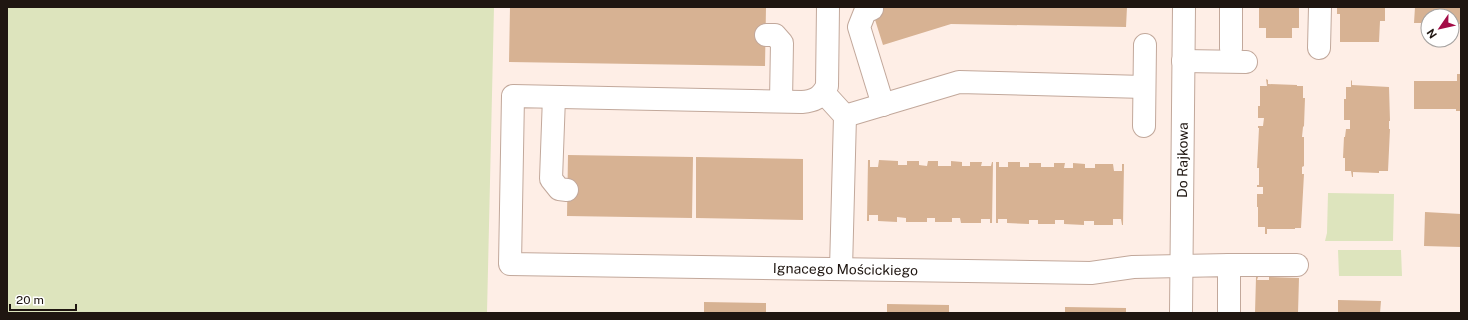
<svg xmlns="http://www.w3.org/2000/svg" width="1468" height="320" font-family="'Public Sans',sans-serif">
<style>
.green{fill:#dde4bd}
.building{fill:#d7b293}
.lines{fill:none;stroke-linecap:round;stroke-linejoin:round}
.minor-casing{stroke:#c2a89b;stroke-width:24}
.minor{stroke:#fff;stroke-width:22}
.labels{text-anchor:middle;stroke-width:3;stroke-linejoin:round;paint-order:stroke}
.street-label{font-size:14px;fill:#1f1611;stroke:#fff}
</style>
<rect width="100%" height="100%" fill="#feeee6"/>
<path class="green" d="M 7,7 L 494,7 L 487,313 L 7,313 Z
M 1328,193 L 1394,194 L 1393,241 L 1325,241 L 1327,233 Z
M 1338,250 L 1401,250 L 1402,276 L 1339,276 Z"/>
<path class="building" d="M 510,7 L 766,7 L 765,66 L 509,62 Z
M 871,7 L 1127,7 L 1126,27 L 951,24 L 883,45 Z
M 1259,7 L 1299,7 L 1299,28 L 1292,28 L 1292,38 L 1266,38 L 1266,28 L 1259,28 Z
M 1337,7 L 1385,7 L 1385,21 L 1380,21 L 1379,42 L 1340,42 L 1340,14 L 1337,14 Z
M 1415,7 L 1461,7 L 1461,24 L 1452,24 L 1452,16 L 1428,16 L 1428,23 L 1414,23 Z
M 1457,74 L 1461,74 L 1461,111 L 1456,111 L 1456,109 L 1414,109 L 1414,81 L 1457,81 Z
M 1266,79 L 1268,80 L 1268,84 L 1297,85 L 1297,86 L 1303,86 L 1303,98 L 1305,98 L 1304,126 L 1303,127 L 1302,137 L 1304,137 L 1304,166 L 1302,167 L 1302,174 L 1304,174 L 1301,228 L 1295,228 L 1295,229 L 1267,229 L 1267,234 L 1265,234 L 1265,227 L 1258,227 L 1258,207 L 1257,207 L 1257,194 L 1263,194 L 1263,187 L 1257,187 L 1257,185 L 1259,185 L 1259,168 L 1257,168 L 1259,128 L 1258,128 L 1258,126 L 1263,126 L 1264,118 L 1258,118 L 1258,106 L 1260,106 L 1260,86 L 1267,86 Z
M 1351,80 L 1352,81 L 1352,85 L 1389,87 L 1390,121 L 1389,121 L 1389,129 L 1390,129 L 1388,171 L 1379,171 L 1379,173 L 1353,172 L 1353,177 L 1352,177 L 1351,171 L 1345,171 L 1345,158 L 1343,158 L 1344,137 L 1345,137 L 1346,129 L 1350,129 L 1350,120 L 1344,120 L 1344,99 L 1346,99 L 1346,87 L 1351,87 Z
M 568,155 L 693,157 L 692,218 L 567,216 Z
M 696,157 L 803,159 L 803,220 L 696,218 Z
M 868,160 L 870,160 L 870,167 L 878,167 L 879,160 L 898,161 L 898,165 L 907,165 L 907,161 L 919,161 L 919,165 L 927,166 L 928,161 L 938,161 L 938,166 L 951,166 L 951,161 L 962,162 L 962,166 L 970,166 L 970,162 L 982,162 L 981,166 L 991,166 L 992,162 L 993,162 L 992,223 L 990,223 L 990,219 L 981,219 L 981,223 L 961,223 L 960,218 L 952,218 L 952,222 L 935,222 L 935,218 L 927,218 L 927,222 L 906,222 L 906,218 L 897,217 L 897,222 L 878,221 L 878,215 L 869,215 L 869,221 L 867,221 Z
M 996,162 L 999,162 L 999,167 L 1008,167 L 1008,162 L 1020,162 L 1020,167 L 1029,167 L 1029,163 L 1041,163 L 1041,167 L 1054,167 L 1054,163 L 1065,163 L 1064,168 L 1073,168 L 1073,163 L 1085,164 L 1085,168 L 1095,168 L 1095,164 L 1113,164 L 1114,171 L 1122,171 L 1122,164 L 1124,164 L 1123,225 L 1122,225 L 1121,219 L 1113,219 L 1113,225 L 1094,225 L 1094,221 L 1084,221 L 1084,225 L 1064,224 L 1064,220 L 1055,220 L 1055,224 L 1038,224 L 1038,220 L 1029,220 L 1029,224 L 1007,223 L 1007,219 L 998,219 L 998,223 L 996,223 Z
M 1425,212 L 1461,214 L 1461,247 L 1424,246 Z
M 1256,277 L 1258,277 L 1257,280 L 1269,280 L 1269,277 L 1299,278 L 1298,313 L 1255,313 Z
M 1338,300 L 1381,301 L 1380,313 L 1338,313 Z
M 704,302 L 766,303 L 766,313 L 704,313 Z
M 887,304 L 949,305 L 949,313 L 887,313 Z
M 1065,307 L 1126,308 L 1126,313 L 1065,313 Z"/>
<g class="lines">
<g class="minor-casing">
<g id="minor">
<path id="s1" d="M 828,7 L 827,86 C 821,98 814,101 802,102 L 513,96 L 510,264 L 1091,273 L 1133,267 L 1229,265 L 1229,313"/>
<path d="M 872,9 L 865,12 L 859,27 L 883,105"/>
<path d="M 766,35 L 775,35 L 782,43 L 781,101"/>
<path d="M 1231,48 L 1231,7"/>
<path d="M 1319,48 L 1320,7"/>
<path d="M 1183,61 L 1246,62"/>
<path d="M 824,93 L 845,116 L 841,269"/>
<path d="M 554,97 L 551,179 L 559,189 L 567,190"/>
<path d="M 845,116 L 959,82 L 1144,87"/>
<path d="M 1144,126 L 1145,45"/>
<path d="M 1229,265 L 1297,265"/>
<path id="s2" d="M 1181,313 L 1184,7"/>
</g>
</g>
<use href="#minor" class="minor"/>
</g>
<g class="labels">
<g class="street-label">
<text dy="5" stroke="none"><textPath href="#s2" startOffset="153">Do Rajkowa</textPath></text>
<text dy="5" stroke="none"><textPath href="#s1" startOffset="903">Ignacego Mościckiego</textPath></text>
</g>
</g>
<rect width="1468" height="320" fill="none" stroke="#1f1611" stroke-width="16"/>
<g transform="translate(1440 28) rotate(236)"><circle r="19" fill="#ffffff" stroke="#a5a2a0"/>
<path d="M0-3L7 15L0 10L-7 15Z" fill="#a30c47"/>
<text y="-6" font-size="11" font-weight="bold" text-anchor="middle" fill="#1f1611">N</text>
</g>
<path d="M10 304v6h66v-6" fill="none" stroke="#1f1611" stroke-width="2"/>
<text x="16" y="304" font-size="12" fill="#1f1611" stroke="#ffffff" stroke-width="3" paint-order="stroke">20 m</text>
</svg>
